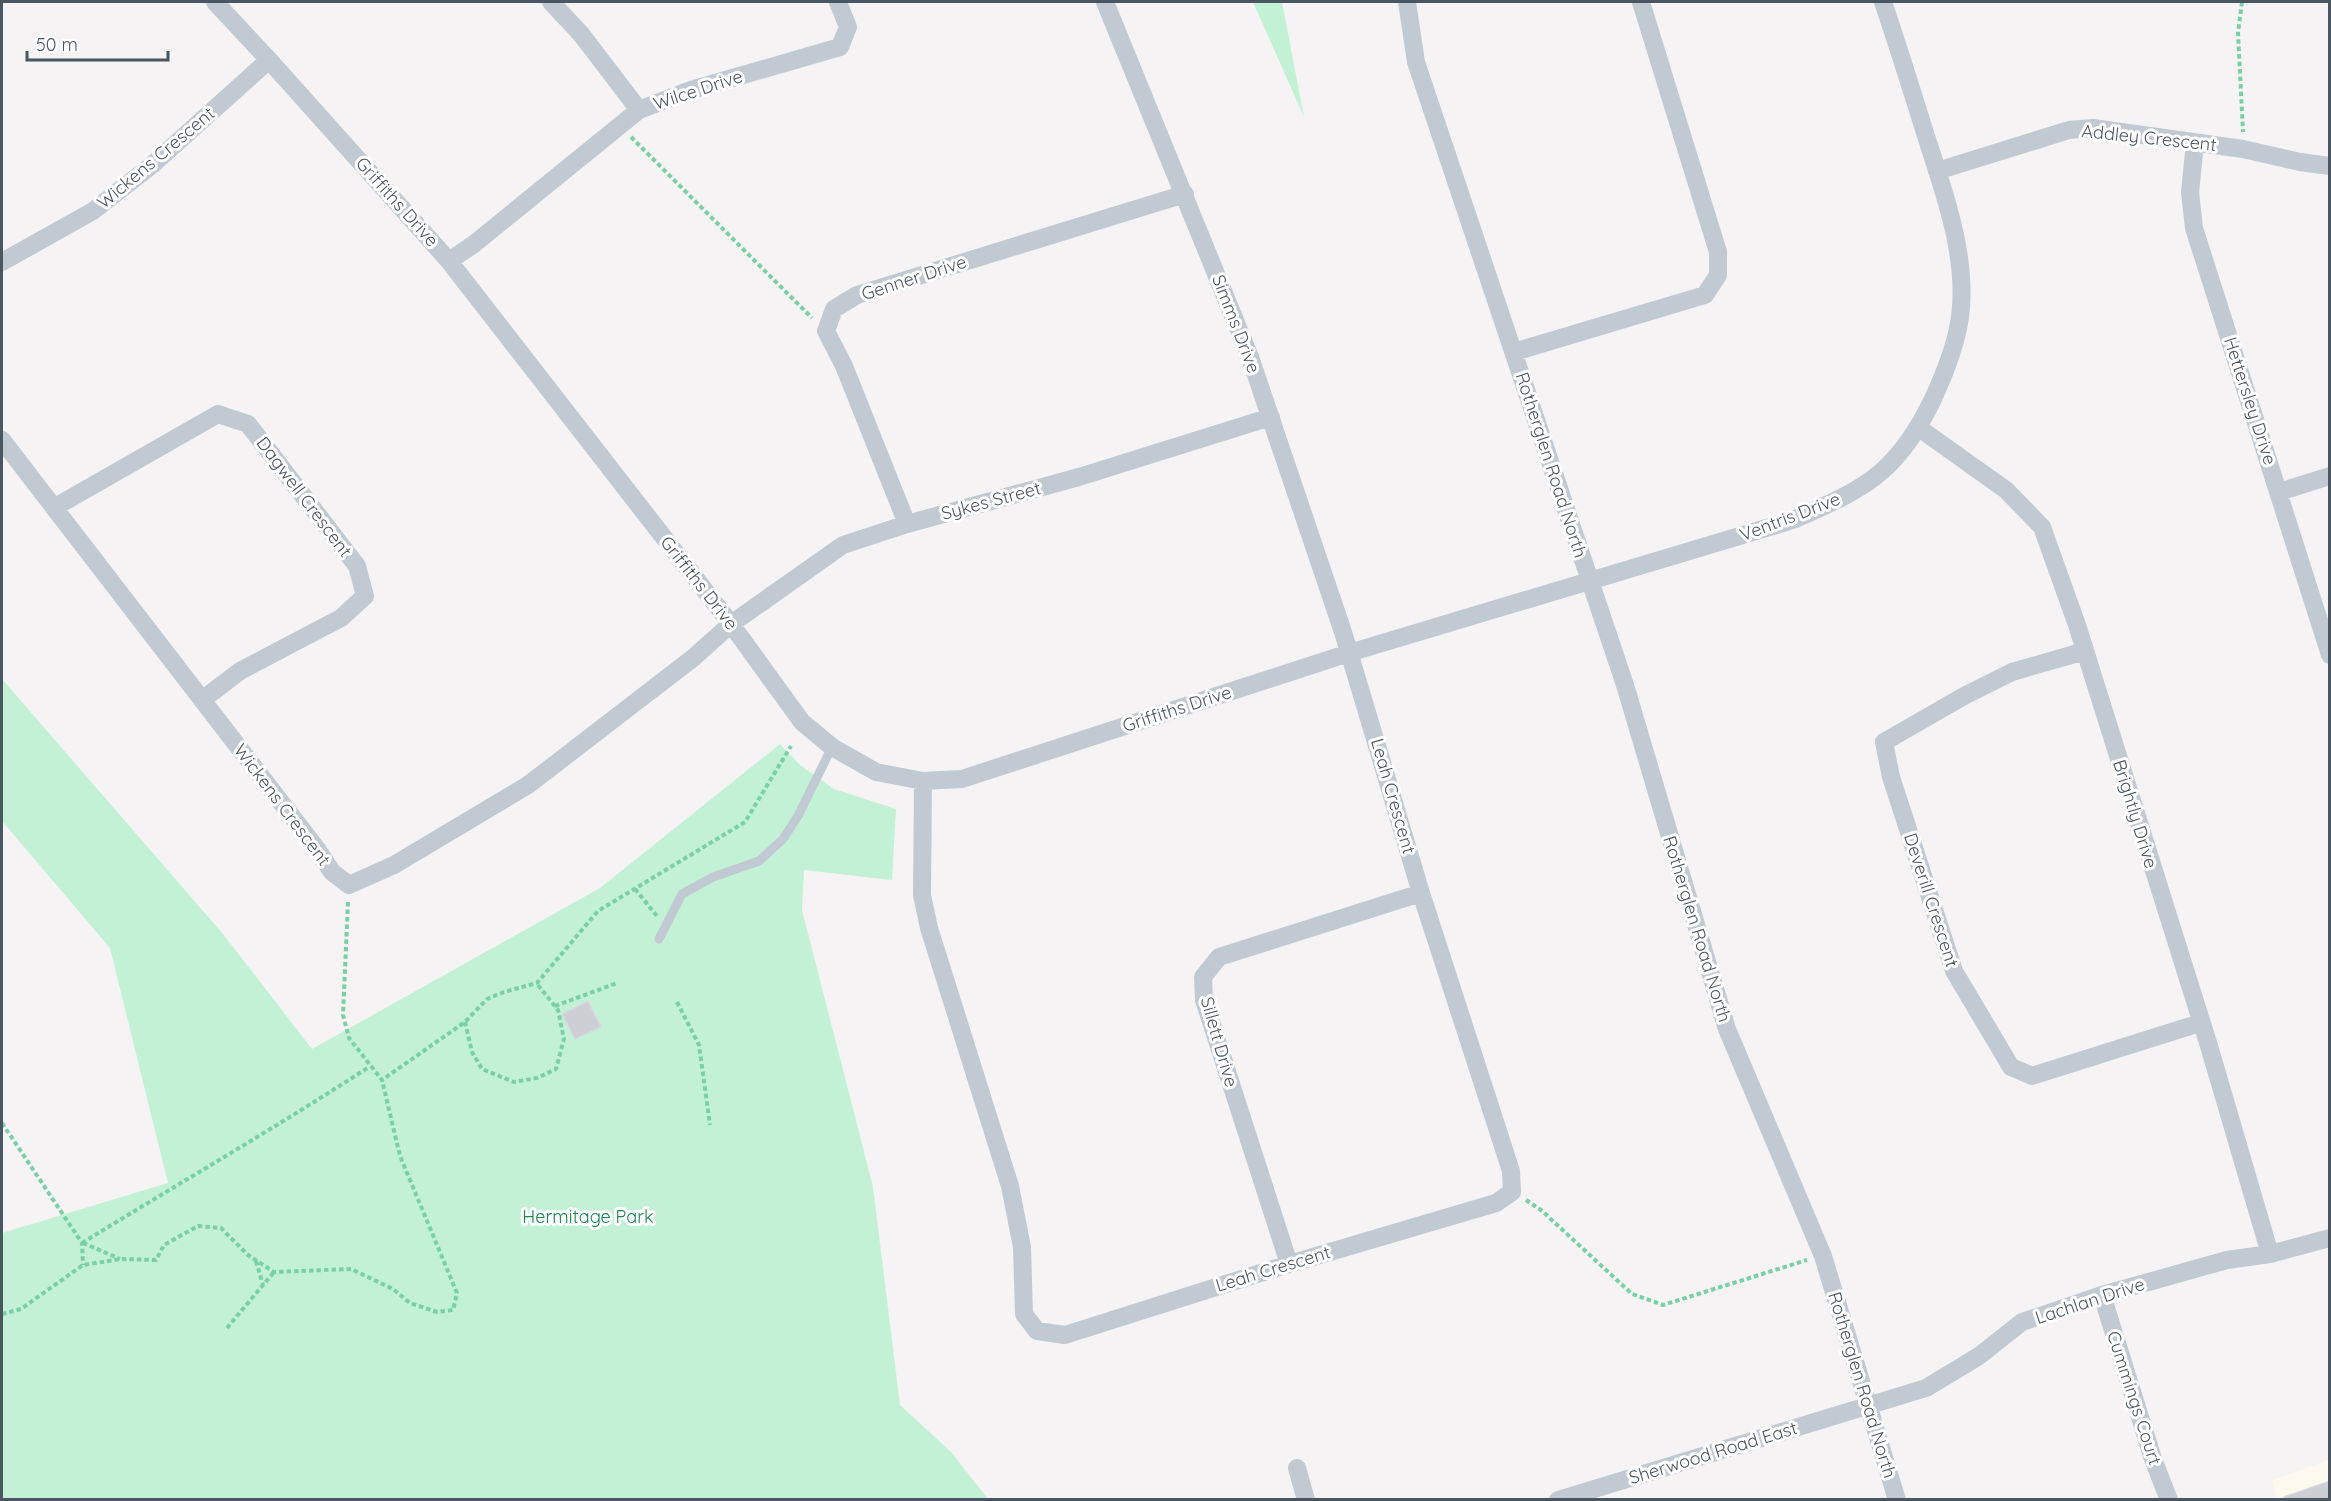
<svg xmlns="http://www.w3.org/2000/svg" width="2331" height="1501" font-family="Quicksand,sans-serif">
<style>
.commercial{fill:#fdf9ef}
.green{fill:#c3f1d5}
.building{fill:#cdcfd5;stroke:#d7d9de;stroke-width:1.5}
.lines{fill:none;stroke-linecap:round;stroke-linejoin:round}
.path{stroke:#7ad0a6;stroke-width:4;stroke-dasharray:4.5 3;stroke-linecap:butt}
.lane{stroke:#c1cad2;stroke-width:9}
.street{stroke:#c1cad2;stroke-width:18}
.labels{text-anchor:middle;stroke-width:6;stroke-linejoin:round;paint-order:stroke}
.street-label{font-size:18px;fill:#4a5661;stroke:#fff}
.park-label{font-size:18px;fill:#17864f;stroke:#fff}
</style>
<rect width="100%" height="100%" fill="#f5f3f3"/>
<path class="commercial" d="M 2329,1460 L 2329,1499 L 2276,1499 L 2272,1480 Z"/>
<path class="green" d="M 1253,2 L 1282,2 L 1304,117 Z
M 2,679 L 223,934 L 312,1049 L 600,888 L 780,744 L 800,765 L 834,789 L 896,809 L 892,880 L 804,870 L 802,910 L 873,1187 L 900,1405 L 951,1452 L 988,1499 L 2,1499 L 2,1233 L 168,1183 L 110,948 L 2,821 Z"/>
<path class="building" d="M 588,1001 L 601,1027 L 575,1039 L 562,1014 Z
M 2330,1481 L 2330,1500 L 2284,1500 L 2284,1497 Z"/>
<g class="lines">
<path class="path" d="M 2242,2 L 2238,33 L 2243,132
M 631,137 L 812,318
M 635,889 L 657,916
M 348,902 L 343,1015 L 349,1038 L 382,1080 L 465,1022 L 487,999 L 504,992 L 537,983 L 598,911 L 745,822 L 791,746
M 677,1002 L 699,1045 L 710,1125
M 555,1006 L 617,983
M 465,1022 L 472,1052 L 482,1069 L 514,1082 L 537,1078 L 556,1069 L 564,1039 L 558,1010 L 537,984
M 2,1123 L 82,1243 L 83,1265
M 1526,1200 L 1541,1210 L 1632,1294 L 1663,1305 L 1807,1260
M 82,1243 C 178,1184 275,1128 369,1067
M 83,1243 L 120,1259
M 256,1261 L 263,1285
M 2,1314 L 21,1309 L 83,1265 L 121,1259 L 156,1260 L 164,1245 L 198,1226 L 221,1228 L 248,1255 L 274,1272 L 351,1269 L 393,1289 L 410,1303 L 437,1312 L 453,1310 L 457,1293 L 400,1156 L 382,1080
M 227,1328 L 274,1272"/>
<path class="lane" d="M 659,939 L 682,894 L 713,877 L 759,861 L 783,839 L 798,816 L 832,747"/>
<path class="street" d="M 215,2 L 269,60 L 449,261 L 731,624 L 802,722 L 832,747 L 876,772 L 923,781 L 962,779 L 1349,653 L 1793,520 C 1824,506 1855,494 1881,472 C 1903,453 1920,426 1933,399 C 1945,373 1956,346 1960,317 C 1968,257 1944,192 1926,136 C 1912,91 1898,46 1883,2
M 551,2 L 581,34 L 639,110
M 1407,2 L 1416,62 L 1625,685 L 1727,1029 L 1823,1256 L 1897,1500
M 2195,143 L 2190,192 L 2194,228 L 2330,655
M 1937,171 L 2069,130 L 2093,128 L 2243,149 L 2300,162 L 2330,166
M 449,261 L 474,244 L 639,110 L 691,90 L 840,47 L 848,27 L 838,2
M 2,262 L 93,211 L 152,165 L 269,60
M 1514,352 L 1705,295 L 1718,275 L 1718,252 L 1641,2
M 1919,428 L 2006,490 L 2042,527 L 2077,625 L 2209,1046 L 2270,1254
M 2,440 L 317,849 L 332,872 L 349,885 L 394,865 L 528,785 L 693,658 L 731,624 L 843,545 L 907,524 L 1079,477 L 1271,417
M 2279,492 L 2330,476
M 55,507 L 218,414 L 248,424 L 357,566 L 365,596 L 341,618 L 240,671 L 202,700
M 907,524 L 844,366 L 826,331 L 834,309 L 857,295 L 1185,194
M 2085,651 L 2012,672 L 1964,696 L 1884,742 L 1891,777 L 1954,971 L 2011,1067 L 2032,1076 L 2200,1023
M 923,781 L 922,895 L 929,928 L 1010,1186 L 1022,1247 L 1024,1314 L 1037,1331 L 1065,1335 L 1289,1264 L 1496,1203 L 1512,1192 L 1511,1171 L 1421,893 L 1343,632 L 1250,357 L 1105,2
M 1289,1264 L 1204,1000 L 1203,977 L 1219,957 L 1421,893
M 2102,1295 L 2153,1459 L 2169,1500
M 1297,1468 L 1306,1500
M 1558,1500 L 1926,1388 L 1979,1356 L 2022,1322 L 2102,1295 L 2227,1260 L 2270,1254 L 2330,1238"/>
</g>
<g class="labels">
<g class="street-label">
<text transform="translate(698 90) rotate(-18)" y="6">Wilce Drive</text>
<text transform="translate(2149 138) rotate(6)" y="6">Addley Crescent</text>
<text transform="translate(156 158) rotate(-40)" y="6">Wickens Crescent</text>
<text transform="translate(397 202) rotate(48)" y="6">Griffiths Drive</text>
<text transform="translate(914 278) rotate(-18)" y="6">Genner Drive</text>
<text transform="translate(1236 324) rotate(69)" y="6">Simms Drive</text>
<text transform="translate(2250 401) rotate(72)" y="6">Hettersley Drive</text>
<text transform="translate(1551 465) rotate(72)" y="6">Rotherglen Road North</text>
<text transform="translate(304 497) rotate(53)" y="6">Dagwell Crescent</text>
<text transform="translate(991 501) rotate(-15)" y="6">Sykes Street</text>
<text transform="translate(1790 517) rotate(-21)" y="6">Ventris Drive</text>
<text transform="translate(699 583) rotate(52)" y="6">Griffiths Drive</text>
<text transform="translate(1177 709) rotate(-18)" y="6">Griffiths Drive</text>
<text transform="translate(1393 796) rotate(74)" y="6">Leah Crescent</text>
<text transform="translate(282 805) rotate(53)" y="6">Wickens Crescent</text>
<text transform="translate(2135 814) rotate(73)" y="6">Brightly Drive</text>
<text transform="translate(1931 900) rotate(72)" y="6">Deverill Crescent</text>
<text transform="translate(1697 929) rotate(73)" y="6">Rotherglen Road North</text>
<text transform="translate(1219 1042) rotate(74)" y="6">Sillett Drive</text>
<text transform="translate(1273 1269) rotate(-17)" y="6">Leah Crescent</text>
<text transform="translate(2090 1301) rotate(-18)" y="6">Lachlan Drive</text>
<text transform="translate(1862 1385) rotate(73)" y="6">Rotherglen Road North</text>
<text transform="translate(2134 1398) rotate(72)" y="6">Cummings Court</text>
<text transform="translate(1713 1453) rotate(-17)" y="6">Sherwood Road East</text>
</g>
<g class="park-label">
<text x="588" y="1223">Hermitage Park</text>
</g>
</g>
<rect width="2331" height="1501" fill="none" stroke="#4a5661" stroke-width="6"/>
<path d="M27 51v9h141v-9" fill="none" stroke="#4a5661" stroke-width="3"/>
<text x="36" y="51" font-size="18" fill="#4a5661" stroke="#ffffff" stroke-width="4.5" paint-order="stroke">50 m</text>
</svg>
